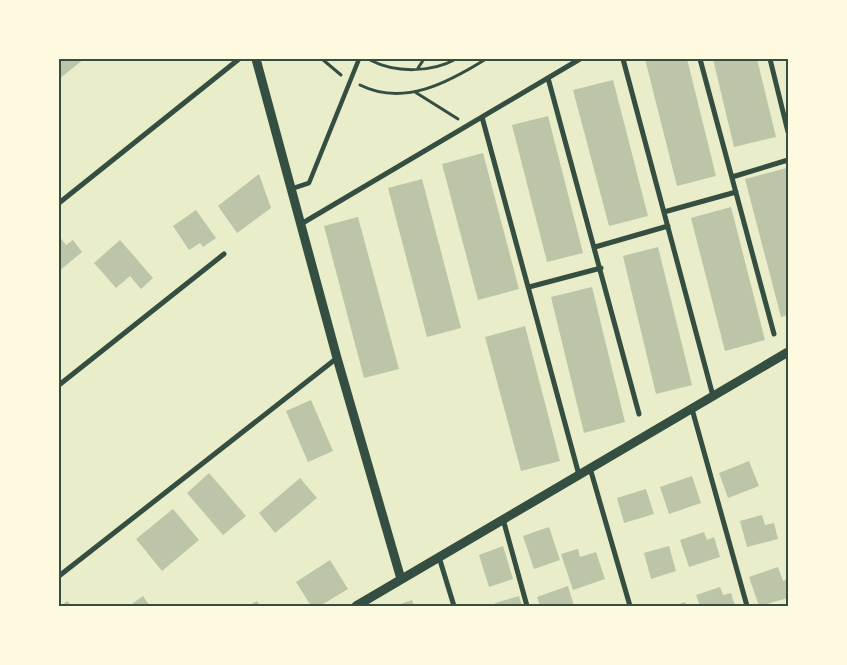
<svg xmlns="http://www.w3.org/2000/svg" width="847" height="665" font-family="Commissioner,sans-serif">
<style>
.building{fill:#bcc5a7}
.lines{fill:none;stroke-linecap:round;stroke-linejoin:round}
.path{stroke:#344e41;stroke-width:3}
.pedestrian{stroke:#344e41;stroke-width:4.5}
.minor{stroke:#344e41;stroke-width:5}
.tertiary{stroke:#344e41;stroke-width:9}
.neatline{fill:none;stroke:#344e41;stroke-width:2}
</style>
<rect width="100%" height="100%" fill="#e9edc9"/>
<path class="building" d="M 59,59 L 84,59 L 59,79 Z
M 645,59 L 687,59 L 716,176 L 677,186 Z
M 713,59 L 757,59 L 776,137 L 734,147 Z
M 613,80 L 648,216 L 609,226 L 573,90 Z
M 548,116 L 583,253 L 547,262 L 512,125 Z
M 483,153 L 519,289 L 478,300 L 442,164 Z
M 787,168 L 788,174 L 788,315 L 781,317 L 745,179 Z
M 259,174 L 271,208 L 237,233 L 218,206 Z
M 422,179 L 461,328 L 427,337 L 388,188 Z
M 731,207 L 765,340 L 725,351 L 691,218 Z
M 196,210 L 216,238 L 203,247 L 200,243 L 189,250 L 173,226 Z
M 358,217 L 399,369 L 364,378 L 324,226 Z
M 59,236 L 66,245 L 73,240 L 82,252 L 59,271 Z
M 120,240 L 153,278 L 141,289 L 130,276 L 116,288 L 94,263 Z
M 658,247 L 692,385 L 656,394 L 623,256 Z
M 592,287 L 625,422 L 584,433 L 551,297 Z
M 525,326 L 560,461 L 521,471 L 485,337 Z
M 311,400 L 333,451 L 308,462 L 286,411 Z
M 749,461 L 759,486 L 728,498 L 719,473 Z
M 209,473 L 246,516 L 223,535 L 187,493 Z
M 692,476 L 701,503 L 669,514 L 660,487 Z
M 300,478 L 317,498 L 275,533 L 259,513 Z
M 646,489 L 654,514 L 624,523 L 617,498 Z
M 173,509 L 199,540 L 162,571 L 136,539 Z
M 762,515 L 765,525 L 774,523 L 778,539 L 747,547 L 740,521 Z
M 549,527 L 560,560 L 534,569 L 523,536 Z
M 704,532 L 707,540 L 714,537 L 720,557 L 689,567 L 680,540 Z
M 503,546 L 513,579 L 489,587 L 479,555 Z
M 669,546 L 676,571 L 651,579 L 644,553 Z
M 578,549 L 580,557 L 596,552 L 605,579 L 573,590 L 561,554 Z
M 330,560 L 348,589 L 320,606 L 311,606 L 296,582 Z
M 778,567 L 783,581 L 788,579 L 788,598 L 759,606 L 749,577 Z
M 568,586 L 574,606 L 540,606 L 537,597 Z
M 720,587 L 723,595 L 731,593 L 735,606 L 700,606 L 696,595 Z
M 143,596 L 150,606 L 129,606 Z
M 519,596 L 522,606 L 496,606 L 495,603 Z
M 412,600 L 414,606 L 395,606 Z
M 67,601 L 72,606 L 59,606 L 59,602 L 62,605 Z
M 257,601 L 260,606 L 248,606 Z
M 685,602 L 686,606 L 674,606 Z"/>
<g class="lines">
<path class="path" d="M 322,59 L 341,75
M 370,60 C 395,73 431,73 456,59
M 418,68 L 424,59
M 360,85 C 404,107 449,82 486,59
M 415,92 L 458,119"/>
<path class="pedestrian" d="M 291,189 L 309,183 L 359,59"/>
<path class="minor" d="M 623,59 L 713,396
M 700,59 L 774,334
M 770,59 L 788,132
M 548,78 L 639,414
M 482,117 L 579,475
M 732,177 L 788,160
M 59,203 L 239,59
M 664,212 L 736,192
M 301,224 L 580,59
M 595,247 L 668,226
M 529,287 L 601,268
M 59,385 L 224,254
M 692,409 L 747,606
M 590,468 L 630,606
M 503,519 L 527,606
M 439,557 L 454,606
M 59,576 L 337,358"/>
<path class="tertiary" d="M 256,59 L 337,358 L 401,579
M 356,606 L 788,352"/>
</g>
<rect width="847" height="665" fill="none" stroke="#fefae0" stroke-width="120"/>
<rect x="60" y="60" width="727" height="545" class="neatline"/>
</svg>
